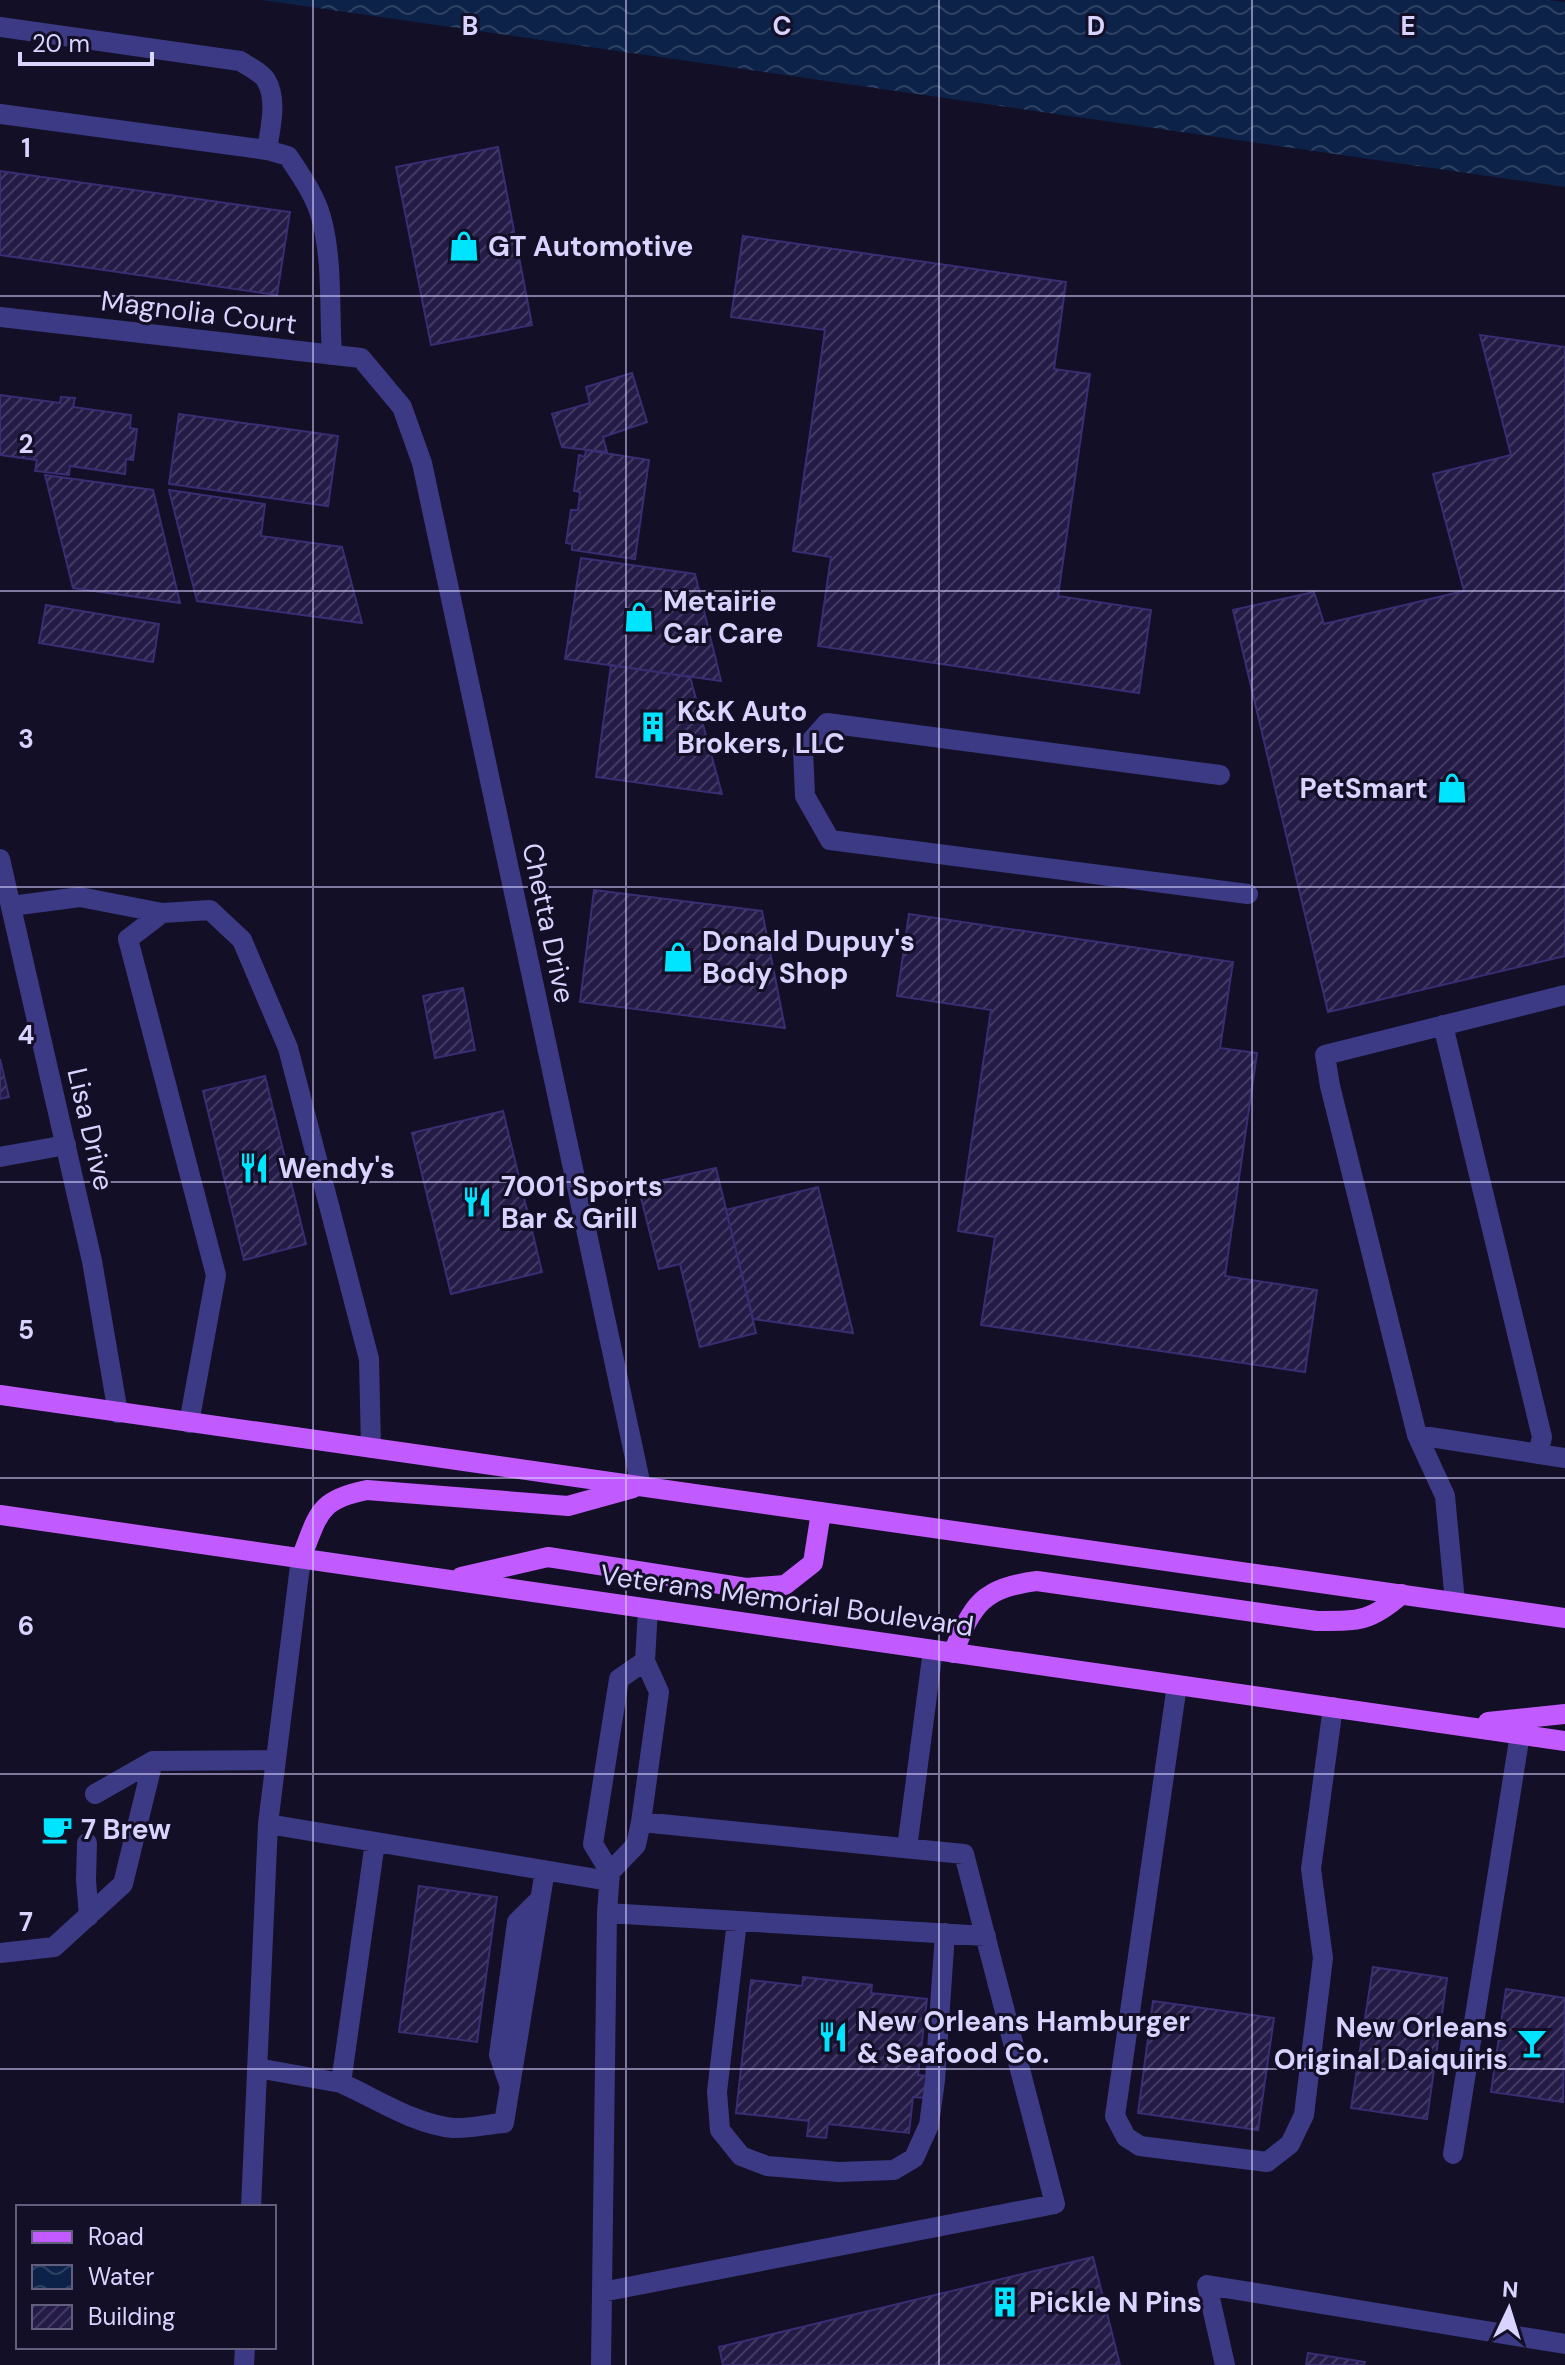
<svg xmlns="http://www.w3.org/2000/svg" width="1565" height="2365" font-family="'DM Sans',sans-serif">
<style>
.water{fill:url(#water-waves)}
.building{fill:url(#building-hatch);stroke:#3b2d73;stroke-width:2}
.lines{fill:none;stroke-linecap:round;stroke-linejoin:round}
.lane{stroke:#3d3a85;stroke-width:20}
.street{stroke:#3d3a85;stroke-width:20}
.primary{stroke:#c25bff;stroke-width:20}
.grid{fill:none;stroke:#d9d4ff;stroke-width:2;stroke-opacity:0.55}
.labels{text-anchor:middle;stroke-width:6;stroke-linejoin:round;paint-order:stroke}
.poi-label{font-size:28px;font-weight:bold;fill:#d9d4ff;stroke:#130f26;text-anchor:start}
.street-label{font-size:28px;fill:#d9d4ff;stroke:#130f26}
.grid-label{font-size:26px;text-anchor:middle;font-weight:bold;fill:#d9d4ff;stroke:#130f26;stroke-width:6;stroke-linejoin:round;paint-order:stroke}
</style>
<defs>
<pattern id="water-waves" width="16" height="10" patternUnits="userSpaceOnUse" patternTransform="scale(2)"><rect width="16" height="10" fill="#0c2248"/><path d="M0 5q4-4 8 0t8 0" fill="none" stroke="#2f4163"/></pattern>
<pattern id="building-hatch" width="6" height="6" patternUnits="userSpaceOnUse" patternTransform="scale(2)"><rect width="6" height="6" fill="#241b47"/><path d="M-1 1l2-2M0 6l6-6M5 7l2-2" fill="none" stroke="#433b63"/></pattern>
</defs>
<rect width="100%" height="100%" fill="#130f26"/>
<path class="water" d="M 262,0 L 1549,0 L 1565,2 L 1565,187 Z"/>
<path class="building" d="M 498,147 L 532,325 L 431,345 L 396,167 Z
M 0,171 L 290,212 L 277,295 L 0,255 Z
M 743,236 L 1066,282 L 1054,369 L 1090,374 L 1058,596 L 1151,610 L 1139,693 L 818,646 L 831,557 L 793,551 L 825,330 L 731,317 Z
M 1480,335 L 1565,347 L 1565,956 L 1328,1012 L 1233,610 L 1314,592 L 1324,624 L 1464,591 L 1433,474 L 1511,455 Z
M 632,373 L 647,422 L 603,437 L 607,452 L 562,447 L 552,414 L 590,403 L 586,387 Z
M 0,395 L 60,403 L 61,397 L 75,398 L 73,407 L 131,415 L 130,428 L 137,429 L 133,460 L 126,459 L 125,474 L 70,466 L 69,475 L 35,471 L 37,460 L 0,455 Z
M 179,414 L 338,436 L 328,506 L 169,484 Z
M 586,450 L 649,460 L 635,559 L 572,550 L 572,544 L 566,543 L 571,510 L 578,510 L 580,492 L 574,491 L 579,455 L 585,457 Z
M 45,475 L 153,490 L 180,603 L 73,588 Z
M 169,490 L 265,504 L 261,536 L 342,547 L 362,623 L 197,601 Z
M 581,558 L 695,574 L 721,681 L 565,659 Z
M 46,605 L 159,624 L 153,662 L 39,643 Z
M 611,665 L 690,677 L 722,794 L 596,777 Z
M 594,890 L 762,911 L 785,1028 L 580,1002 Z
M 909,914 L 1233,962 L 1220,1048 L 1257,1053 L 1225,1276 L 1317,1290 L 1305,1372 L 981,1325 L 995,1237 L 958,1231 L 991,1010 L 897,996 Z
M 463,988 L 475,1050 L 435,1058 L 423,996 Z
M 0,1059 L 9,1097 L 0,1099 Z
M 265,1076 L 306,1244 L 244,1260 L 203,1091 Z
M 503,1111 L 542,1272 L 451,1294 L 412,1133 Z
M 716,1168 L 756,1333 L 700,1347 L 680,1264 L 659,1269 L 638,1186 Z
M 818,1187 L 853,1333 L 753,1319 L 726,1210 Z
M 419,1886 L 497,1897 L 477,2042 L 399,2032 Z
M 1373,1967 L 1447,1978 L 1427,2119 L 1351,2108 Z
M 803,1977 L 872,1985 L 871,1993 L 927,1999 L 918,2075 L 928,2076 L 926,2098 L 913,2097 L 909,2133 L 828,2124 L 826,2138 L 807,2136 L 809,2121 L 736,2113 L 751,1980 L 802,1986 Z
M 1506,1989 L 1565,1998 L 1563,2102 L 1491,2092 Z
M 1153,2001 L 1274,2018 L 1258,2130 L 1138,2113 Z
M 1093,2257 L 1120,2365 L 723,2365 L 719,2347 Z
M 1308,2353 L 1365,2362 L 1364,2365 L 1306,2365 Z"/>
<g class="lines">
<path class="lane" d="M 0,27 L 240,61 C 248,66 262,73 266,80 C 278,100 270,129 267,150
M 0,114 L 267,150 L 288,156 C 300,174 315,195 321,217 C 333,260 329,310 332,355
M 1220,775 L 827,723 L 803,750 L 805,796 L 830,840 L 1248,894
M 11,906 L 80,897 L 162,913
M 1443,1025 L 1542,1437 L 1538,1454
M 0,1157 L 66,1145
M 189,1423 L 216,1275 L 128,939 L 162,913 L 210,910 L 242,940 L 288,1048 L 369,1359 L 371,1448
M 1417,1435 L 1565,1458
M 1455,1602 L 1445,1496 L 1417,1435 L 1330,1086 L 1325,1055 L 1565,995
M 645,1661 L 619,1679 L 593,1844 L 610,1872 L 636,1845 L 641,1822 L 659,1692 L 645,1661 L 648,1609
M 1177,1685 L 1115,2116 L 1126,2137 L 1140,2146 L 1267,2162 L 1290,2144 L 1304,2115 L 1323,1958 L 1311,1869 L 1333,1707
M 95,1794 L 153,1761
M 268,1824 L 609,1881
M 87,1843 L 86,1880 L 89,1916
M 907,1848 L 933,1650
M 607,1913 L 986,1936
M 737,1921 L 717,2092 L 720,2130 L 741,2156 L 767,2166 L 839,2172 L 894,2170 L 914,2158 L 929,2125 L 935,2080 L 945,1933
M 0,1953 L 54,1947 L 123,1884 L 153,1761 L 276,1760
M 257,2068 L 341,2083 L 375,1842
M 341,2083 C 377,2099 414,2124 453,2128 C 469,2129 488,2124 504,2123 L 545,1870
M 509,2084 L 499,2055 L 517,1922 L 540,1899
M 1453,2154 L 1520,1734
M 251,2207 L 268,1824 L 301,1558
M 602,2292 L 607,1913 L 610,1872
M 244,2365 L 245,2347
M 601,2365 L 602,2292 L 1055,2204 L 964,1854 L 641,1822
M 1225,2365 L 1207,2285 L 1565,2344"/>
<path class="street" d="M 0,317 L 361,358 L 402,407 L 422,463 L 641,1486
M 0,859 L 92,1261 L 118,1413"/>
<path class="primary" d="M 0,1395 L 1565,1618
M 0,1515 L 1565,1741
M 301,1558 C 319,1514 317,1500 367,1490 L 568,1506 L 633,1488
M 461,1577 L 548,1557 L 746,1588 L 785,1585 L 813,1563 L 821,1512
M 953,1653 C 973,1604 982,1588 1037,1581 L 1317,1621 C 1359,1621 1370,1622 1402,1594
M 1488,1722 L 1565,1714"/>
</g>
<path class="grid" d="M 313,0 L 313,2365M 626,0 L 626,2365M 939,0 L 939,2365M 1252,0 L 1252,2365M 0,296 L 1565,296M 0,591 L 1565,591M 0,887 L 1565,887M 0,1182 L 1565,1182M 0,1478 L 1565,1478M 0,1774 L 1565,1774M 0,2069 L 1565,2069"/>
<defs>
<g id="shop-bare" transform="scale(2.4)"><path d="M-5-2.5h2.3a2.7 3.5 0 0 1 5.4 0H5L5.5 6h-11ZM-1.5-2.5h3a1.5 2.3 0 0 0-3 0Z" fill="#00e5ff" stroke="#130f26" stroke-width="2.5" paint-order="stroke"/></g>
<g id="building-bare" transform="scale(2.4)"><path d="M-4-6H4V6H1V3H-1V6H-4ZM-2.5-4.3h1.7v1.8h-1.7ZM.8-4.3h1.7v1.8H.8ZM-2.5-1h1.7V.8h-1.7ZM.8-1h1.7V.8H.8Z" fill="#00e5ff" stroke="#130f26" stroke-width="2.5" paint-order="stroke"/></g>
<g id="restaurant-bare" transform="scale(2.4)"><path d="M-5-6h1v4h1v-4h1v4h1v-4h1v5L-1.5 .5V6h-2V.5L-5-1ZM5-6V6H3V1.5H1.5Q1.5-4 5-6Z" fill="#00e5ff" stroke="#130f26" stroke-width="2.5" paint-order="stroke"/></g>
<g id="cafe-bare" transform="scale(2.4)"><path d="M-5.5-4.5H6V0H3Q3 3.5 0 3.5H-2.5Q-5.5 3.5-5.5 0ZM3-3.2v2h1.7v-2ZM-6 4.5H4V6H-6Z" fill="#00e5ff" stroke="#130f26" stroke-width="2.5" paint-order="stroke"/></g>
<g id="bar-bare" transform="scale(2.4)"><path d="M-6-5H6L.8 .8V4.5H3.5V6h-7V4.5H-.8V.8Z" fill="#00e5ff" stroke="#130f26" stroke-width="2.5" paint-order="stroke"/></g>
</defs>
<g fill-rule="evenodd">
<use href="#shop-bare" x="464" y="246"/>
<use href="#shop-bare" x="639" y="617"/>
<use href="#building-bare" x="653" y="727"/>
<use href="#shop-bare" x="1452" y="788"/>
<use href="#shop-bare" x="678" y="957"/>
<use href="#restaurant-bare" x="254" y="1168"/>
<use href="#restaurant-bare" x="477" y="1202"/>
<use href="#cafe-bare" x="57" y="1829"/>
<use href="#restaurant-bare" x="833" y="2037"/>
<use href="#bar-bare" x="1532" y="2043"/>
<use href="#building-bare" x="1005" y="2302"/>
</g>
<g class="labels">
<g class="poi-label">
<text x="488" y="256">GT Automotive</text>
<text x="663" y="611">Metairie<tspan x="663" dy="32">Car Care</tspan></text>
<text x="677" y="721">K&amp;K Auto<tspan x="677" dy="32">Brokers, LLC</tspan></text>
<text x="1428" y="798" text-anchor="end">PetSmart</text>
<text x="702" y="951">Donald Dupuy's<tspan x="702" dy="32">Body Shop</tspan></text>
<text x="278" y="1178">Wendy's</text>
<text x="501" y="1196">7001 Sports<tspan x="501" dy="32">Bar &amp; Grill</tspan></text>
<text x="81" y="1839">7 Brew</text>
<text x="857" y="2031">New Orleans Hamburger<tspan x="857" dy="32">&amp; Seafood Co.</tspan></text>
<text x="1508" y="2037" text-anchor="end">New Orleans<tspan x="1508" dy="32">Original Daiquiris</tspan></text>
<text x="1029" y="2312">Pickle N Pins</text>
</g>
<g class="street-label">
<text transform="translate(199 312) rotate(7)" y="10">Magnolia Court</text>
<text transform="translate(549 923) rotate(78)" y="10">Chetta Drive</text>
<text transform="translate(91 1129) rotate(77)" y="10">Lisa Drive</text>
<text transform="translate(787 1600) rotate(8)" y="10">Veterans Memorial Boulevard</text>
</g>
</g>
<g class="grid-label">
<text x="470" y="35">B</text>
<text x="782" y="35">C</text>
<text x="1096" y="35">D</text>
<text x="1408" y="35">E</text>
<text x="26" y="157">1</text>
<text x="26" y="453">2</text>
<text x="26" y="748">3</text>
<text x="26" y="1044">4</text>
<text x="26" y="1339">5</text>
<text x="26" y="1635">6</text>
<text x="26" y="1931">7</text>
</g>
<rect x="16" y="2205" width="260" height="144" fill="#130f26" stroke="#625e7d" stroke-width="2"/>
<rect x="32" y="2231" width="40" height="12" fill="#c25bff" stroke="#625e7d" stroke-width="2"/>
<text x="88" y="2245" font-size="24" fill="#d9d4ff">Road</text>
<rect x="32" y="2265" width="40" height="24" fill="url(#water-waves)" stroke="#625e7d" stroke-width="2"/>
<text x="88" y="2285" font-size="24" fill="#d9d4ff">Water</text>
<rect x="32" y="2305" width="40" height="24" fill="url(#building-hatch)" stroke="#625e7d" stroke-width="2"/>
<text x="88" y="2325" font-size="24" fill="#d9d4ff">Building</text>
<g transform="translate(1509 2309) rotate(4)" stroke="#130f26" stroke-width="6" paint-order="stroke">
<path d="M0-6L14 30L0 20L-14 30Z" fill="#d9d4ff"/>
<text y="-12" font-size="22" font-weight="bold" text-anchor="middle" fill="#d9d4ff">N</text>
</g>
<path d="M20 52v12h132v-12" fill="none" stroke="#d9d4ff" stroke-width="4"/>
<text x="32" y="52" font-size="24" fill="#d9d4ff" stroke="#130f26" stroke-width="6" paint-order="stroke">20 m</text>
</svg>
